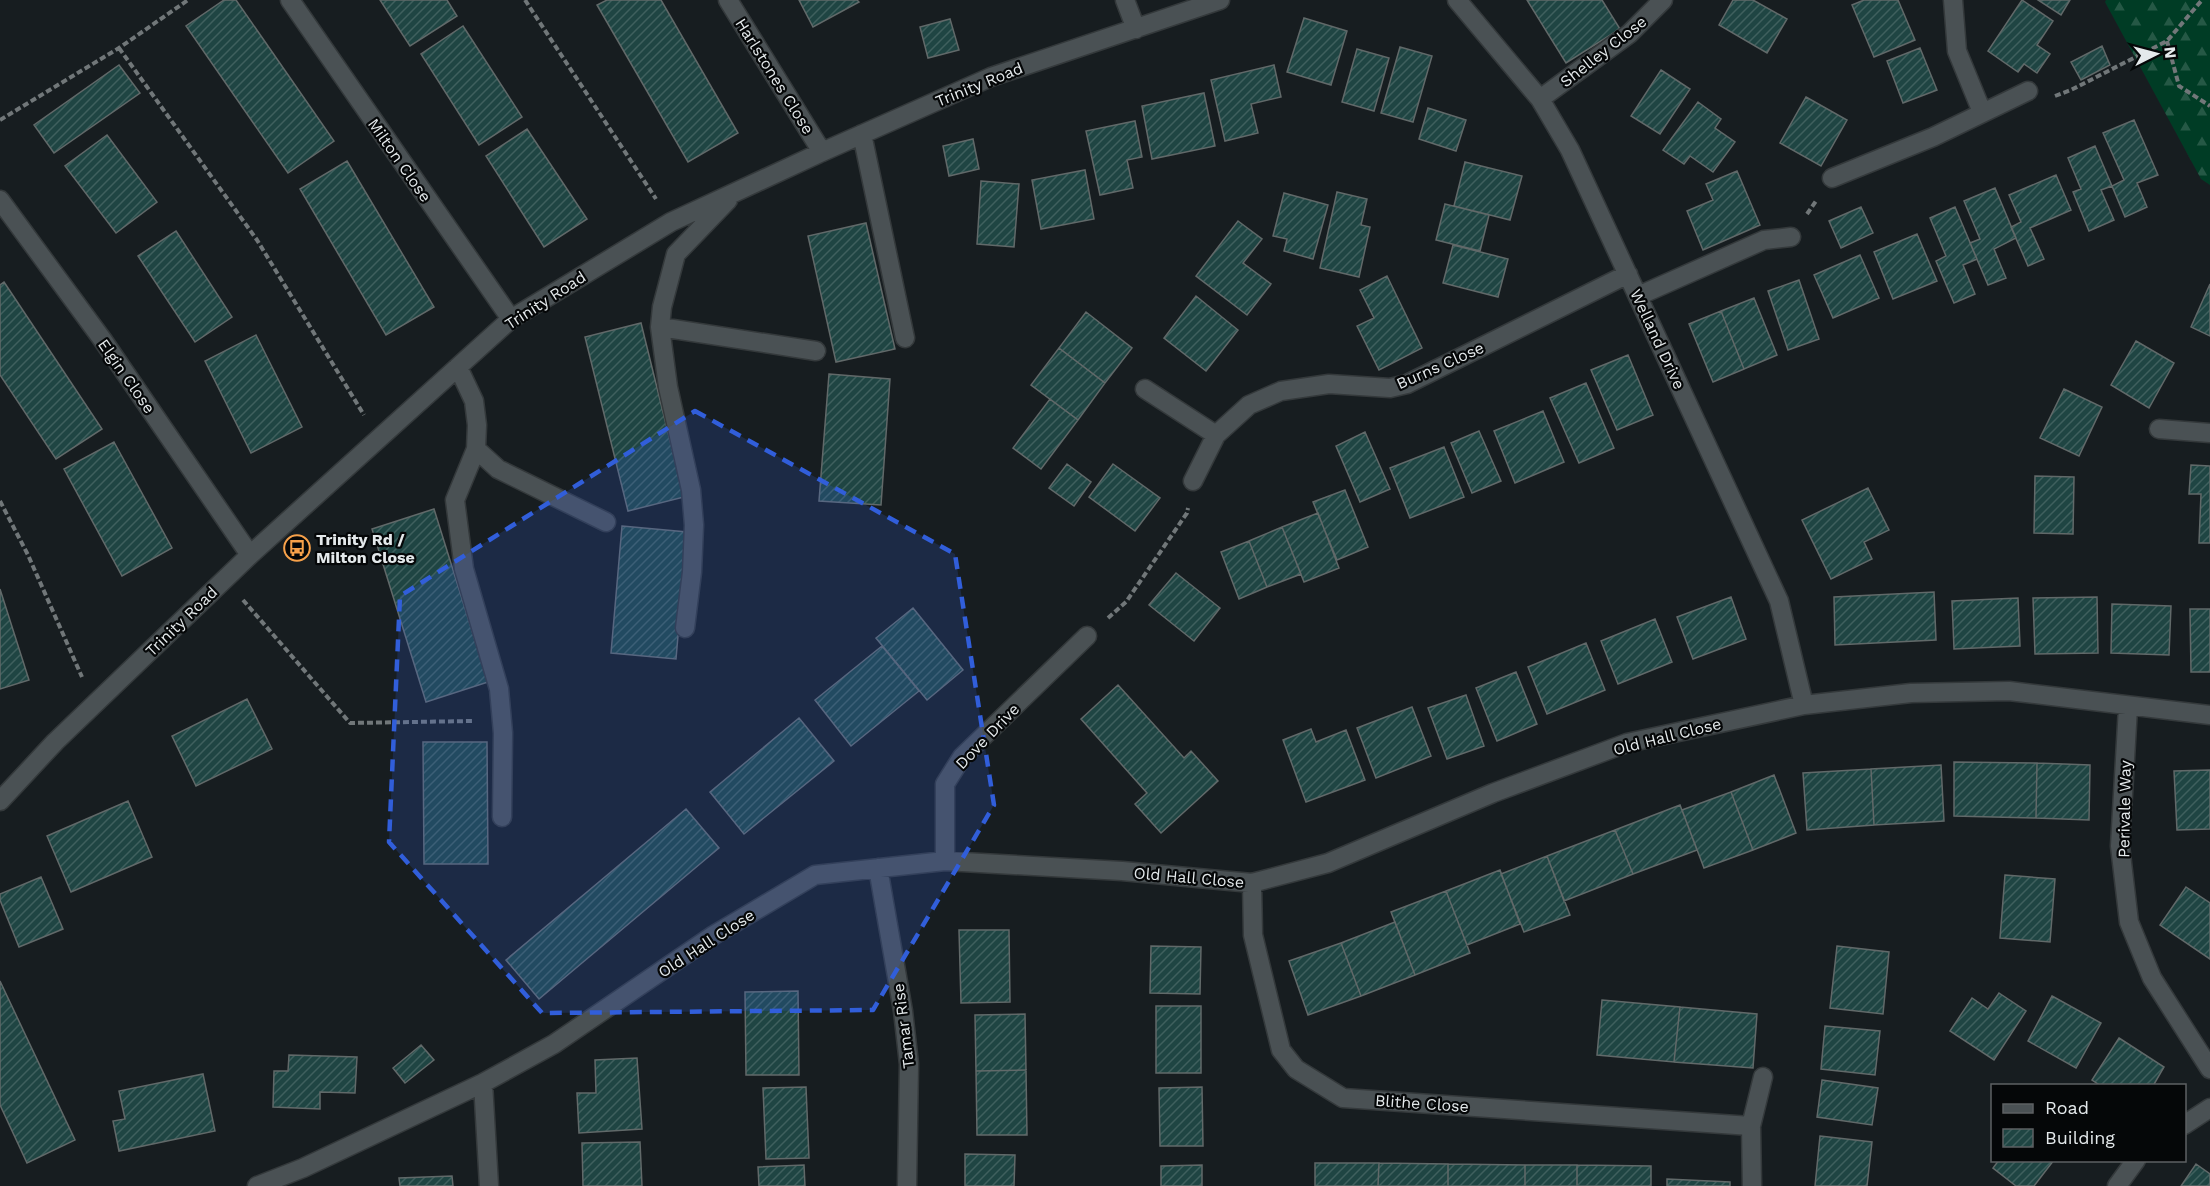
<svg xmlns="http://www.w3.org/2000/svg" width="2210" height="1186" font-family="'Work Sans',sans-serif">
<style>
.forest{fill:url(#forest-firs)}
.building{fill:url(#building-hatch);stroke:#616969;stroke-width:1.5}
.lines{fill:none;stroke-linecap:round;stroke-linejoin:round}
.minor-casing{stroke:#34393b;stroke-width:21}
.path{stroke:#717779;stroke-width:4;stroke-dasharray:6 3;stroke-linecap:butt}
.minor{stroke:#4a5154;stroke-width:18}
.marked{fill:#315eda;fill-opacity:0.2;stroke:#315eda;stroke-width:4.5;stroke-dasharray:12 8;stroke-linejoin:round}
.labels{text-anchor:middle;stroke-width:4.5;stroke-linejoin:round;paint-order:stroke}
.street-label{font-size:16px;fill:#e4e9eb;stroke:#050708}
.poi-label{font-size:16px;font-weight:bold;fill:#e4e9eb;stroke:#050708;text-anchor:start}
</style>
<defs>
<pattern id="forest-firs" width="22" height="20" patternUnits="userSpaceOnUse" patternTransform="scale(1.5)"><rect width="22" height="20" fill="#003c25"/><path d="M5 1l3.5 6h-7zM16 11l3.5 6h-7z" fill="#255845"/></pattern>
<pattern id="building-hatch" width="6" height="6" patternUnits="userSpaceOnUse" patternTransform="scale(1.5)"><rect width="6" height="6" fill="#1f4543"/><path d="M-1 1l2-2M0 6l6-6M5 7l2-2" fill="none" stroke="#3f605e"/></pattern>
</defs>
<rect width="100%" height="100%" fill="#171d20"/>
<path class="forest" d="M 2106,0 L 2210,0 L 2210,185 L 2201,179 L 2105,2 Z"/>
<path class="building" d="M 224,0 L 236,0 L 334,141 L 288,173 L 186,26 Z
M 380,0 L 447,0 L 457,16 L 410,46 Z
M 607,0 L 661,0 L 738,133 L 688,162 L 597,5 Z
M 799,0 L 857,0 L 859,2 L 813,27 Z
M 1527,0 L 1602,0 L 1620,29 L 1566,63 Z
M 1733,0 L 1753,0 L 1787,19 L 1767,53 L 1719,25 Z
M 1864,0 L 1898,0 L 1915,40 L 1874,57 L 1852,5 Z
M 2022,0 L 2053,21 L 2037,45 L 2050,54 L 2037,73 L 2024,64 L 2018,72 L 1988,51 Z
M 2038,0 L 2070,0 L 2061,15 Z
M 1304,18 L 1347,31 L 1331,85 L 1287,72 Z
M 950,19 L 959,50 L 928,58 L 920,27 Z
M 463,26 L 522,117 L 479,145 L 421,54 Z
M 2102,46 L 2110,65 L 2081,80 L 2071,62 Z
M 1400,47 L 1432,56 L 1413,122 L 1381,113 Z
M 1920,48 L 1937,90 L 1903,103 L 1887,61 Z
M 1357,49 L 1389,58 L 1374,111 L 1342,102 Z
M 119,65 L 140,93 L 54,153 L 34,125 Z
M 1274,65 L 1281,97 L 1251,104 L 1258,133 L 1225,141 L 1211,80 Z
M 1661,70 L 1690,89 L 1660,134 L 1631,116 Z
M 1204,93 L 1215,146 L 1152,159 L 1142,106 Z
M 1806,97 L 1847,120 L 1821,166 L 1780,143 Z
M 1698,102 L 1721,119 L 1715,128 L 1735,142 L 1713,172 L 1690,156 L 1684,164 L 1663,150 Z
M 1428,108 L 1466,120 L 1456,151 L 1419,139 Z
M 2134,120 L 2158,175 L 2137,183 L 2147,207 L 2125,217 L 2112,186 L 2124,180 L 2103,133 Z
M 1135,121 L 1142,157 L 1127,160 L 1133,188 L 1100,195 L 1086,131 Z
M 527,129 L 587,219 L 544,247 L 486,156 Z
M 107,135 L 157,202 L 116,233 L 65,166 Z
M 973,139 L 979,169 L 949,176 L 943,146 Z
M 2095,146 L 2112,186 L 2101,190 L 2114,220 L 2089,231 L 2073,192 L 2081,189 L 2068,158 Z
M 347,161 L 434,307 L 386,335 L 300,189 Z
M 1465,162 L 1522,176 L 1510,220 L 1454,206 Z
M 1085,170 L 1094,219 L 1041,229 L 1032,180 Z
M 1737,171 L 1760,225 L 1703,250 L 1687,211 L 1713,200 L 1706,184 Z
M 2056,175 L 2071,210 L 2030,228 L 2044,259 L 2028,266 L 2011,227 L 2021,222 L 2009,195 Z
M 981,181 L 1019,184 L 1014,247 L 977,244 Z
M 1995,188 L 2016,238 L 1994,249 L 2006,278 L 1988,285 L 1970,243 L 1980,239 L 1964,201 Z
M 1337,192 L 1367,199 L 1361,225 L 1370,227 L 1359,277 L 1320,268 Z
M 1284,193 L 1328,205 L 1313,259 L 1284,251 L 1287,239 L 1273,236 Z
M 1445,204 L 1489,215 L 1480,251 L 1436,240 Z
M 1861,207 L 1873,233 L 1841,248 L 1829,221 Z
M 1955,207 L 1977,259 L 1963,265 L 1975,294 L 1954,303 L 1936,261 L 1946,256 L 1930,218 Z
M 1238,221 L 1262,239 L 1243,263 L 1271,284 L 1247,315 L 1196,276 Z
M 866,223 L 895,349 L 836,362 L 808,236 Z
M 176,231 L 232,317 L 195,342 L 138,256 Z
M 1917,234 L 1937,281 L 1893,299 L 1874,252 Z
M 1453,245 L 1508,259 L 1498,297 L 1443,283 Z
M 1860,255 L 1879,298 L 1833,318 L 1814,275 Z
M 1387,276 L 1422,348 L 1379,370 L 1357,326 L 1374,318 L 1360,290 Z
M 1799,280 L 1819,339 L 1788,350 L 1768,291 Z
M 4,282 L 102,429 L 56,459 L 0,375 L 0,285 Z
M 2210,284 L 2210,336 L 2191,327 Z
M 1196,296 L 1238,330 L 1206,371 L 1164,338 Z
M 1754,298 L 1777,355 L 1744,369 L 1721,311 Z
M 1721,311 L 1744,369 L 1713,382 L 1689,324 Z
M 1086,312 L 1132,348 L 1105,383 L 1059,348 Z
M 641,323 L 684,497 L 628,511 L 585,337 Z
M 256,335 L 302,427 L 251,453 L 205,361 Z
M 2136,341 L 2174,363 L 2149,408 L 2111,385 Z
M 1059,348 L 1105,383 L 1078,420 L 1031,385 Z
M 1628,355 L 1653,415 L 1617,430 L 1591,370 Z
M 829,374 L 890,379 L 881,505 L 819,501 Z
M 1586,383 L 1614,448 L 1579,463 L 1550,398 Z
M 2064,389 L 2102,407 L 2079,456 L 2040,438 Z
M 1050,399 L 1078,420 L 1041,469 L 1013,448 Z
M 1543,411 L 1564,462 L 1515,483 L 1494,431 Z
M 1479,431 L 1501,481 L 1472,493 L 1451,443 Z
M 1365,432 L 1390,489 L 1360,502 L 1336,446 Z
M 114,442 L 172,548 L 122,576 L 64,469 Z
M 1444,447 L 1464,497 L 1410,518 L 1390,468 Z
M 1067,464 L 1091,482 L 1074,506 L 1049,488 Z
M 1113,464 L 1160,498 L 1135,531 L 1089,497 Z
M 2191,465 L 2210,466 L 2210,543 L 2199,543 L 2201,494 L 2189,494 Z
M 2035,476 L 2074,477 L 2073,534 L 2034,533 Z
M 1868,488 L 1889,530 L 1864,542 L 1872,559 L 1831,579 L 1802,520 Z
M 1345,490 L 1368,547 L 1337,560 L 1313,502 Z
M 434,509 L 488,682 L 426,702 L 372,529 Z
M 1318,513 L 1339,568 L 1304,582 L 1282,527 Z
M 622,526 L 687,532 L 676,659 L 611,653 Z
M 1282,527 L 1301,574 L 1267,587 L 1249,541 Z
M 1249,541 L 1267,587 L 1239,599 L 1221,552 Z
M 1176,573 L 1220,608 L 1194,641 L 1149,605 Z
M 0,589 L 29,680 L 0,689 Z
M 1934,592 L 1936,640 L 1835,645 L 1834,597 Z
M 1731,597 L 1746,639 L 1693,659 L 1677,617 Z
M 2097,597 L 2098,653 L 2035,654 L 2033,598 Z
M 2018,598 L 2020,646 L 1954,649 L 1952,601 Z
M 2112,604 L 2171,606 L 2169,655 L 2111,653 Z
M 913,608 L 963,670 L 927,700 L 876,638 Z
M 2190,609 L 2210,609 L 2210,672 L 2191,672 Z
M 1655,619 L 1672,662 L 1618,684 L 1601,641 Z
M 1586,643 L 1605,690 L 1547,714 L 1528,667 Z
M 882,646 L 919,691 L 851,746 L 815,700 Z
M 1516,672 L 1537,724 L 1497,741 L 1476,688 Z
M 1118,685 L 1184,758 L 1191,751 L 1218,781 L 1161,833 L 1135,804 L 1147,793 L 1081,719 Z
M 1466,695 L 1484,746 L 1447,759 L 1428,708 Z
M 247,699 L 272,749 L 196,786 L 172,736 Z
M 1412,707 L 1431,756 L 1376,778 L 1357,728 Z
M 799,718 L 834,761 L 744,834 L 710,792 Z
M 1311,729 L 1316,742 L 1346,730 L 1365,780 L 1306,802 L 1283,740 Z
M 423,742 L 487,742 L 488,864 L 424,864 Z
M 1954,762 L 2037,763 L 2036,818 L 1954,816 Z
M 2037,763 L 2090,765 L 2089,820 L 2036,818 Z
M 1941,765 L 1944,821 L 1874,825 L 1871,769 Z
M 1871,769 L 1874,825 L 1807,830 L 1803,773 Z
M 2210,770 L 2210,829 L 2177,830 L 2174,771 Z
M 1774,775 L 1796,833 L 1753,850 L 1731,792 Z
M 1731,792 L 1753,850 L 1704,868 L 1682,810 Z
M 128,801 L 152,857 L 71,892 L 47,836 Z
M 1680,805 L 1697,850 L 1633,874 L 1615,830 Z
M 686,809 L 719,848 L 539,999 L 506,960 Z
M 1615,830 L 1633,874 L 1564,901 L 1547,856 Z
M 1547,856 L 1570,915 L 1524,932 L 1501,874 Z
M 1500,870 L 1520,924 L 1467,945 L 1446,891 Z
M 2005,875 L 2055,879 L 2050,942 L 2000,938 Z
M 41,877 L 63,929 L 19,947 L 0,900 L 0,894 Z
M 2186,887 L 2210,903 L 2210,959 L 2160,925 Z
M 1446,891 L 1470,953 L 1415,975 L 1391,912 Z
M 1395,922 L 1415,975 L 1361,996 L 1341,943 Z
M 959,930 L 1009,930 L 1010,1002 L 961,1003 Z
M 1341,943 L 1361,996 L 1308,1015 L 1289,961 Z
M 1151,946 L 1201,947 L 1200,994 L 1150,993 Z
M 1837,946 L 1889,952 L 1883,1014 L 1830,1008 Z
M 0,981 L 75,1140 L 27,1163 L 0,1105 Z
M 798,991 L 799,1075 L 746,1075 L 745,992 Z
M 1999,993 L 2026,1011 L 1994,1060 L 1950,1031 L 1972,998 L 1988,1009 Z
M 2052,996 L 2101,1023 L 2076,1068 L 2028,1041 Z
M 1602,1000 L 1680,1007 L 1674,1062 L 1597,1055 Z
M 1156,1006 L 1201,1006 L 1201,1073 L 1156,1073 Z
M 1680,1007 L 1757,1014 L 1753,1068 L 1674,1062 Z
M 1025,1014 L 1026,1070 L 976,1071 L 975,1015 Z
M 1825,1026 L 1880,1031 L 1875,1075 L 1821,1069 Z
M 2119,1038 L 2164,1067 L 2153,1086 L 2101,1086 L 2092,1080 Z
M 421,1045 L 434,1060 L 405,1083 L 393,1068 Z
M 289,1055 L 357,1057 L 355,1093 L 320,1092 L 320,1109 L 273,1107 L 274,1071 L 288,1071 Z
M 637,1058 L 642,1129 L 579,1133 L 577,1093 L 596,1093 L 595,1060 Z
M 1026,1070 L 1027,1135 L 977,1135 L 976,1071 Z
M 203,1074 L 215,1131 L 119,1151 L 113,1121 L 125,1119 L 119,1091 Z
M 1822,1080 L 1878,1088 L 1872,1125 L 1817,1117 Z
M 806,1087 L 809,1158 L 766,1159 L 763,1088 Z
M 1202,1087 L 1203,1146 L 1160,1146 L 1159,1088 Z
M 1820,1136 L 1872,1142 L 1867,1186 L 1815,1186 Z
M 640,1142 L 642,1186 L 583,1186 L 582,1143 Z
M 965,1154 L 1015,1155 L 1014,1186 L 965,1186 Z
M 1999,1160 L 2054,1160 L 2034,1186 L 2016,1186 L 1993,1168 Z
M 1315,1163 L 1379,1163 L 1378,1186 L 1315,1186 Z
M 1379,1163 L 1448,1164 L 1448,1186 L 1378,1186 Z
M 1448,1164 L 1525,1165 L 1525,1186 L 1448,1186 Z
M 2196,1164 L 2210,1174 L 2210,1186 L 2181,1186 Z
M 804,1165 L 805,1186 L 759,1186 L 758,1167 Z
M 1202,1165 L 1202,1186 L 1161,1186 L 1161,1166 Z
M 1525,1165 L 1577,1165 L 1577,1186 L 1525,1186 Z
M 1577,1165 L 1651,1166 L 1651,1186 L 1577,1186 Z
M 452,1176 L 453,1186 L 400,1186 L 399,1178 Z
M 1667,1179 L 1730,1182 L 1730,1186 L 1667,1186 Z"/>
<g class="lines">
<g class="minor-casing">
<path id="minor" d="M 290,0 L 511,319
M 728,0 L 822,152
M 1125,0 L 1136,29
M 1457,0 L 1540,99 L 1570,150 L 1779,601 L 1804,705
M 1953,0 L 1957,51 L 1982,112
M 1540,99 L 1629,34 L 1663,0
M 862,134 L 905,338
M 1832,178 L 1933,137 L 2028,91
M 0,200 L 102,339 L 250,555
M 1638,296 L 1764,240 L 1791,237
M 660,327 L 816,351
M 458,367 L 474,401 L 477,425 L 476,449 L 455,500 L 464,569 L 499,689 L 503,733 L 502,817
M 1145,389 L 1216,435
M 2159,429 L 2210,433
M 476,449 L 498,469 L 606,522
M 1193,481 L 1216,435 L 1249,405 L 1281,391 L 1329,384 L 1390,388 L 1407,384 L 1628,274
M 685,628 L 692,572 L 694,525 L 691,490 L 668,387 L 660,327 L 662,307 L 676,254 L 728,200
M 2128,707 L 2120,846 L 2129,922 L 2152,978 L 2210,1069
M 0,801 L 55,742 L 250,555 L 511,319 L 671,222 L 822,152 L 991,77 L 1220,0
M 945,861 L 945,784 L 962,757 L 1087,636
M 878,868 L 903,1011 L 909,1064 L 907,1186
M 1252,883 L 1253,935 L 1281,1050 L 1296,1069 L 1343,1098 L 1751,1126
M 483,1083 L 489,1186
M 2184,1125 L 2210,1108
M 257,1186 L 303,1168 L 483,1083 L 554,1044 L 714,935 L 815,875 L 945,861 L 1122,871 L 1252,883 L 1328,863 L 1493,793 L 1627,743 L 1804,705 L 1911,693 L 2009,691 L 2210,715
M 1752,1186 L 1751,1126 L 1763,1077
M 2117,1186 L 2136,1160"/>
</g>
<path class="path" d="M 525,0 L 656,199
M 2167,41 L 2179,86 L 2210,106
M 119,48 L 257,240 L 364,415
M 2055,96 L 2071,90 L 2167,41 L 2202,0
M 0,120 L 119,48 L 188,0
M 1807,214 L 1816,201
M 0,501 L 28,555 L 82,677
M 243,600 L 350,723 L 473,721
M 1108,618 L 1126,602 L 1187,513 L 1188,508"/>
<use href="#minor" class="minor"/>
</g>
<path class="marked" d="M 695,411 L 955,554 L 994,805 L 873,1010 L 542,1013 L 389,842 L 400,596 Z"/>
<defs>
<g id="bus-ring" transform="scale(1.35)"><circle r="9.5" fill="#050708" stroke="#f7a14a" stroke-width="1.5"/><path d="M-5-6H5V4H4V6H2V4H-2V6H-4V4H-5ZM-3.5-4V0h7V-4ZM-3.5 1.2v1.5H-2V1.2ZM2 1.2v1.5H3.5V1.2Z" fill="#f7a14a"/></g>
</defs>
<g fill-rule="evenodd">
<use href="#bus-ring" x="297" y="548"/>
</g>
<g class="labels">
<g class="street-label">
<text transform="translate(1603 51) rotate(-38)" y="6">Shelley Close</text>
<text transform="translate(775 76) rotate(58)" y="6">Harlstones Close</text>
<text transform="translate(979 84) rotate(-22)" y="6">Trinity Road</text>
<text transform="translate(400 160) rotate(55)" y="6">Milton Close</text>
<text transform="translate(545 300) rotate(-33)" y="6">Trinity Road</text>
<text transform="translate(1658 339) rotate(65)" y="6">Welland Drive</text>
<text transform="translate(1440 365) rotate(-24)" y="6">Burns Close</text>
<text transform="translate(127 376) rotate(55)" y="6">Elgin Close</text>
<text transform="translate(181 621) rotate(-44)" y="6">Trinity Road</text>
<text transform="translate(987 736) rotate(-46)" y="6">Dove Drive</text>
<text transform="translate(1667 736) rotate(-14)" y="6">Old Hall Close</text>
<text transform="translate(2124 809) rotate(-89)" y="6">Perivale Way</text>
<text transform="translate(1189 877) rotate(5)" y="6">Old Hall Close</text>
<text transform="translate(706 943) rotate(-33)" y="6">Old Hall Close</text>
<text transform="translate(903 1026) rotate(-97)" y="6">Tamar Rise</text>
<text transform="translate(1422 1103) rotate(4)" y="6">Blithe Close</text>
</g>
<g class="poi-label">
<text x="316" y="545">Trinity Rd /<tspan x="316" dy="18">Milton Close</tspan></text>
</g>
</g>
<rect x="1991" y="1084" width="195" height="78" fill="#050708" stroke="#5e6163" stroke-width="1.5"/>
<rect x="2003" y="1104" width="30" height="9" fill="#4a5154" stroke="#5e6163" stroke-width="1.5"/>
<text x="2045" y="1114" font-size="18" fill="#e4e9eb">Road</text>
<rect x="2003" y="1129" width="30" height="18" fill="url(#building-hatch)" stroke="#5e6163" stroke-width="1.5"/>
<text x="2045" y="1144" font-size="18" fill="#e4e9eb">Building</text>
<g transform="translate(2156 54) rotate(84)" stroke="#050708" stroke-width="4.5" paint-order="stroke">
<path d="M0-4.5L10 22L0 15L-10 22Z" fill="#e4e9eb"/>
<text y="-9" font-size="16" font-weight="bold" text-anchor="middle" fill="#e4e9eb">N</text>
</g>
</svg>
